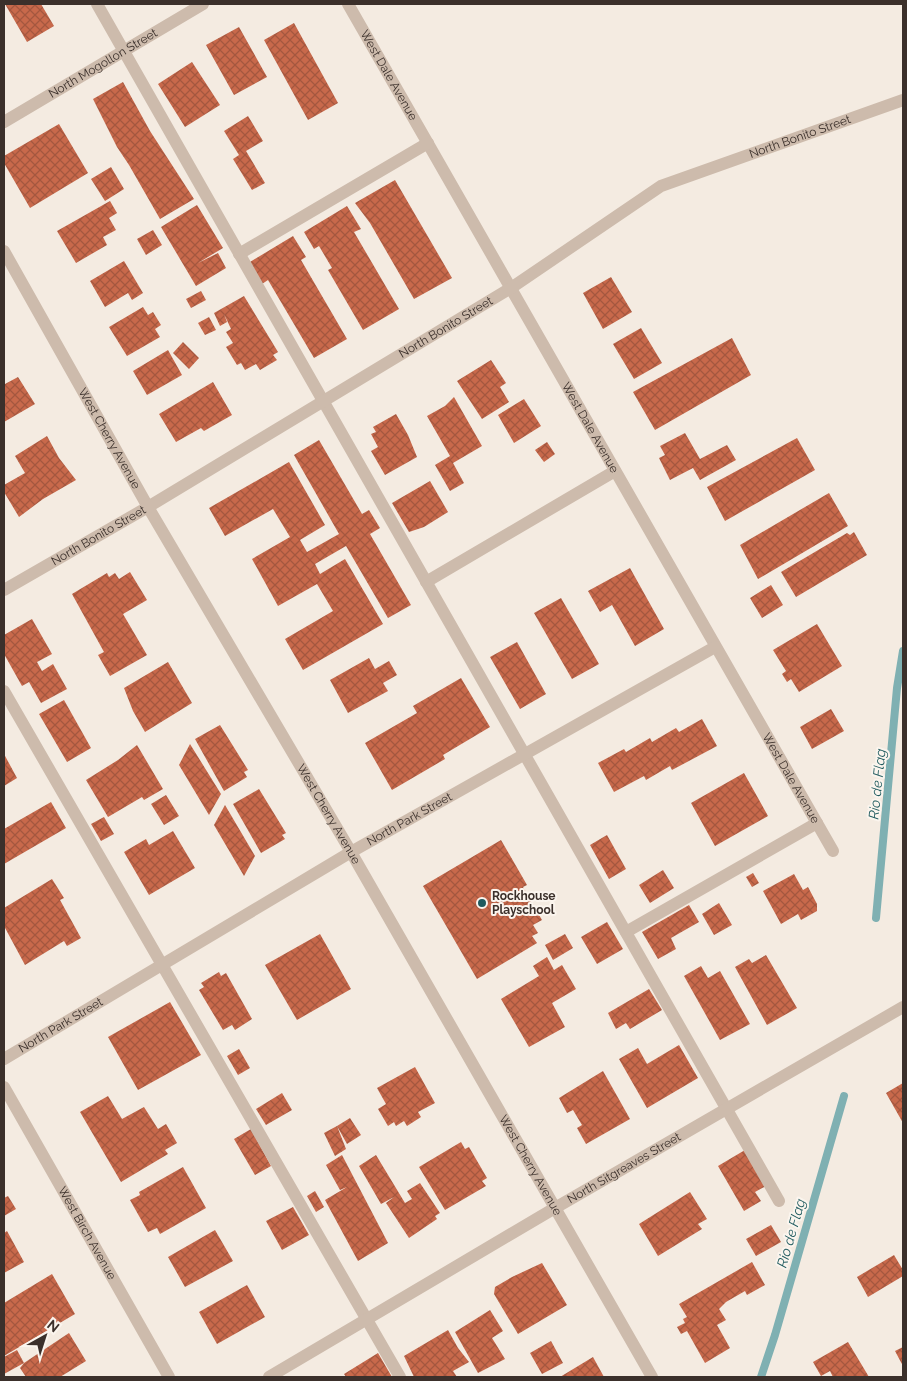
<svg xmlns="http://www.w3.org/2000/svg" width="907" height="1381" font-family="Raleway,sans-serif">
<style>
.lines{fill:none;stroke-linecap:round;stroke-linejoin:round}
.stream{stroke:#7fb0b2;stroke-width:8}
.building{fill:url(#building-cross-hatch)}
.minor{stroke:#cdbbac;stroke-width:12}
.poi-dot{fill:#1f5a5e;stroke:#fbf5ee;stroke-width:2}
.labels{text-anchor:middle;stroke-width:4;stroke-linejoin:round;paint-order:stroke}
.street-label{font-size:12px;fill:#3b302b;stroke:#fbf5ee}
.poi-label{font-size:12px;font-weight:bold;fill:#3b302b;stroke:#fbf5ee;text-anchor:start}
.water-label{font-size:14px;font-style:italic;fill:#1f5a5e;stroke:#fbf5ee}
</style>
<defs>
<pattern id="building-cross-hatch" width="8" height="8" patternUnits="userSpaceOnUse" patternTransform="scale(1.25)"><rect width="8" height="8" fill="#c8694b"/><path d="M0 0l8 8M0 8l8-8" fill="none" stroke="#a4573f"/></pattern>
</defs>
<rect width="100%" height="100%" fill="#f4ebe1"/>
<g class="lines">
<path class="stream" d="M 876,918 L 897,688 L 903,651
M 761,1377 L 775,1335 L 844,1096"/>
</g>
<path class="building" d="M 5,4 L 41,4 L 54,26 L 27,42 Z
M 294,23 L 338,103 L 308,120 L 264,40 Z
M 239,27 L 267,77 L 234,95 L 206,45 Z
M 192,62 L 220,105 L 185,127 L 158,84 Z
M 123,82 L 150,131 L 194,199 L 160,219 L 129,165 L 117,147 L 93,99 Z
M 248,116 L 263,141 L 246,151 L 265,183 L 252,190 L 233,159 L 239,155 L 224,131 Z
M 59,124 L 88,173 L 30,208 L 4,163 L 4,156 Z
M 111,167 L 124,189 L 105,201 L 91,179 Z
M 395,180 L 452,278 L 414,299 L 370,223 L 355,203 Z
M 110,201 L 117,213 L 109,218 L 116,230 L 103,237 L 107,245 L 76,263 L 57,231 Z
M 197,205 L 223,248 L 198,263 L 218,253 L 226,268 L 196,286 L 161,227 Z
M 347,206 L 361,229 L 354,232 L 399,309 L 363,330 L 328,270 L 332,268 L 319,246 L 314,249 L 304,232 Z
M 153,230 L 162,245 L 146,255 L 137,239 Z
M 293,236 L 306,257 L 301,260 L 347,339 L 314,358 L 268,280 L 262,284 L 250,262 Z
M 124,261 L 143,293 L 132,300 L 128,293 L 105,307 L 90,281 Z
M 611,277 L 632,312 L 603,329 L 583,293 Z
M 201,291 L 206,300 L 191,308 L 186,299 Z
M 244,296 L 278,352 L 273,355 L 277,360 L 260,370 L 256,364 L 245,370 L 241,363 L 237,365 L 226,347 L 233,343 L 226,332 L 231,329 L 224,314 L 227,322 L 220,326 L 214,313 Z
M 143,307 L 148,315 L 153,312 L 161,325 L 155,329 L 160,337 L 127,356 L 109,327 Z
M 209,317 L 216,330 L 205,335 L 198,323 Z
M 641,328 L 662,363 L 634,379 L 613,344 Z
M 732,338 L 751,375 L 655,430 L 633,392 Z
M 183,342 L 199,358 L 189,369 L 173,353 Z
M 168,350 L 182,375 L 147,395 L 133,371 Z
M 491,360 L 506,383 L 500,387 L 509,402 L 482,419 L 457,381 Z
M 18,377 L 35,404 L 4,422 L 4,382 L 5,384 Z
M 213,382 L 232,415 L 204,431 L 201,428 L 176,442 L 159,414 Z
M 454,397 L 482,446 L 453,463 L 464,483 L 450,491 L 435,465 L 450,456 L 427,416 L 445,406 Z
M 524,399 L 541,426 L 514,443 L 498,415 Z
M 396,414 L 408,435 L 417,457 L 385,475 L 371,451 L 378,447 L 371,434 L 376,432 L 373,427 Z
M 685,433 L 700,459 L 727,445 L 736,460 L 700,480 L 693,468 L 670,480 L 659,458 L 665,455 L 660,446 Z
M 47,436 L 59,458 L 76,480 L 43,499 L 19,517 L 4,492 L 4,485 L 25,473 L 15,456 Z
M 797,438 L 815,470 L 725,521 L 707,487 Z
M 319,440 L 362,514 L 369,510 L 380,528 L 370,534 L 411,605 L 388,618 L 346,546 L 315,564 L 320,574 L 345,559 L 383,624 L 303,670 L 285,639 L 333,611 L 317,584 L 278,606 L 252,559 L 290,537 L 273,509 L 225,536 L 209,508 L 289,462 L 325,525 L 300,540 L 307,552 L 339,534 L 294,455 Z
M 547,442 L 555,454 L 544,462 L 535,450 Z
M 430,481 L 448,512 L 424,527 L 409,532 L 392,503 Z
M 829,493 L 848,526 L 758,579 L 740,545 Z
M 854,532 L 867,555 L 796,597 L 781,572 L 847,533 L 850,535 Z
M 630,568 L 664,629 L 635,646 L 612,605 L 600,612 L 588,591 Z
M 130,572 L 147,600 L 123,614 L 147,655 L 110,676 L 98,655 L 104,652 L 72,594 L 107,573 L 109,577 L 115,573 L 119,579 Z
M 771,585 L 783,605 L 762,618 L 750,598 Z
M 561,598 L 599,664 L 572,679 L 534,613 Z
M 32,619 L 52,654 L 37,662 L 42,671 L 53,664 L 67,689 L 41,703 L 29,682 L 22,686 L 4,654 L 4,635 Z
M 817,624 L 842,666 L 799,692 L 791,679 L 787,682 L 782,674 L 786,671 L 773,650 Z
M 517,642 L 546,694 L 520,709 L 490,657 Z
M 369,658 L 375,669 L 389,661 L 397,675 L 383,683 L 388,691 L 348,713 L 330,680 Z
M 168,662 L 192,703 L 145,732 L 133,711 L 124,688 Z
M 461,678 L 490,727 L 443,755 L 445,759 L 392,790 L 365,743 L 417,713 L 413,706 Z
M 64,700 L 91,748 L 67,762 L 39,714 Z
M 831,709 L 844,731 L 812,749 L 800,727 Z
M 702,719 L 717,746 L 672,770 L 670,766 L 646,780 L 644,776 L 614,792 L 598,763 L 624,749 L 626,752 L 650,738 L 652,742 L 676,728 L 679,732 Z
M 220,725 L 248,770 L 244,772 L 247,777 L 224,791 L 195,739 Z
M 190,744 L 221,794 L 209,815 L 179,765 Z
M 137,745 L 163,789 L 144,800 L 142,797 L 108,817 L 86,780 L 118,760 Z
M 4,754 L 17,778 L 4,786 Z
M 744,773 L 768,816 L 715,846 L 691,803 Z
M 259,789 L 286,833 L 282,835 L 285,839 L 261,853 L 233,804 Z
M 166,795 L 179,816 L 164,825 L 151,804 Z
M 51,802 L 66,828 L 4,864 L 4,829 Z
M 225,805 L 255,856 L 244,876 L 214,825 Z
M 104,817 L 114,834 L 101,841 L 91,824 Z
M 173,831 L 195,868 L 149,895 L 124,852 L 146,839 L 149,845 Z
M 607,835 L 626,869 L 609,879 L 590,845 Z
M 501,840 L 527,885 L 523,887 L 542,920 L 533,925 L 538,933 L 532,936 L 537,943 L 477,979 L 423,886 Z
M 663,870 L 674,888 L 650,903 L 639,885 Z
M 753,873 L 759,883 L 752,887 L 746,877 Z
M 794,874 L 803,890 L 808,887 L 817,904 L 817,911 L 801,920 L 798,914 L 781,924 L 763,891 Z
M 52,879 L 64,898 L 60,900 L 81,938 L 67,946 L 64,941 L 25,965 L 4,926 L 4,908 Z
M 719,903 L 732,925 L 714,935 L 702,914 Z
M 689,905 L 699,922 L 671,938 L 676,949 L 658,959 L 642,932 Z
M 607,922 L 623,949 L 597,964 L 581,937 Z
M 320,934 L 351,989 L 297,1020 L 265,965 Z
M 565,934 L 573,948 L 553,960 L 545,945 Z
M 766,955 L 797,1008 L 767,1025 L 735,967 L 749,959 L 752,963 Z
M 547,957 L 554,970 L 562,965 L 576,989 L 552,1003 L 565,1027 L 529,1047 L 501,999 L 539,976 L 533,966 Z
M 701,966 L 708,978 L 720,971 L 750,1024 L 720,1040 L 684,976 Z
M 219,972 L 221,976 L 226,973 L 252,1019 L 235,1030 L 232,1025 L 223,1030 L 199,990 L 204,987 L 201,983 Z
M 649,989 L 662,1010 L 630,1029 L 626,1023 L 616,1029 L 608,1013 Z
M 170,1002 L 201,1055 L 138,1090 L 108,1037 Z
M 679,1045 L 698,1078 L 647,1108 L 619,1059 L 638,1048 L 647,1064 Z
M 239,1049 L 250,1068 L 238,1075 L 227,1056 Z
M 415,1067 L 435,1103 L 418,1112 L 421,1117 L 407,1126 L 404,1121 L 396,1126 L 394,1122 L 388,1126 L 378,1109 L 386,1104 L 377,1088 Z
M 603,1071 L 630,1119 L 586,1144 L 577,1128 L 582,1125 L 573,1110 L 567,1113 L 559,1098 Z
M 903,1083 L 903,1123 L 886,1093 Z
M 282,1093 L 292,1110 L 266,1125 L 256,1109 Z
M 108,1096 L 122,1119 L 144,1107 L 158,1129 L 166,1124 L 177,1143 L 165,1150 L 168,1154 L 121,1182 L 80,1112 Z
M 350,1118 L 361,1135 L 347,1144 L 337,1126 Z
M 337,1126 L 346,1149 L 335,1156 L 324,1133 Z
M 251,1129 L 271,1166 L 255,1175 L 234,1139 Z
M 461,1142 L 465,1149 L 469,1147 L 487,1178 L 482,1181 L 486,1186 L 445,1210 L 419,1167 Z
M 745,1150 L 766,1186 L 755,1192 L 761,1201 L 744,1211 L 718,1166 Z
M 342,1155 L 388,1243 L 358,1261 L 325,1200 L 347,1187 L 340,1190 L 326,1165 Z
M 376,1155 L 405,1203 L 412,1199 L 407,1191 L 420,1183 L 440,1213 L 435,1216 L 437,1219 L 409,1238 L 386,1203 L 394,1197 L 381,1204 L 359,1166 Z
M 183,1167 L 206,1208 L 160,1234 L 157,1228 L 148,1232 L 130,1200 L 140,1195 L 139,1192 Z
M 315,1191 L 324,1207 L 316,1212 L 307,1196 Z
M 690,1192 L 707,1219 L 698,1224 L 702,1229 L 658,1256 L 639,1224 Z
M 8,1196 L 16,1209 L 4,1216 L 4,1198 Z
M 293,1207 L 309,1235 L 282,1250 L 266,1221 Z
M 771,1225 L 781,1242 L 756,1256 L 746,1239 Z
M 215,1230 L 233,1261 L 185,1287 L 168,1257 Z
M 7,1231 L 24,1262 L 4,1273 L 4,1233 Z
M 894,1255 L 903,1270 L 903,1276 L 868,1297 L 857,1277 Z
M 752,1262 L 765,1285 L 747,1295 L 745,1291 L 726,1302 L 719,1309 L 726,1320 L 717,1325 L 730,1348 L 705,1363 L 687,1331 L 681,1334 L 677,1327 L 685,1323 L 683,1319 L 687,1317 L 679,1304 Z
M 542,1263 L 567,1305 L 518,1334 L 494,1294 L 495,1287 L 512,1277 Z
M 52,1274 L 75,1314 L 4,1356 L 4,1303 Z
M 247,1285 L 265,1317 L 217,1344 L 199,1312 Z
M 490,1310 L 503,1331 L 492,1338 L 505,1359 L 478,1373 L 455,1332 Z
M 448,1330 L 458,1348 L 469,1362 L 453,1371 L 457,1377 L 414,1377 L 404,1356 Z
M 69,1333 L 86,1361 L 60,1377 L 26,1377 L 20,1368 L 24,1363 L 4,1374 L 4,1357 L 17,1350 L 24,1363 Z
M 551,1341 L 563,1363 L 542,1374 L 530,1353 Z
M 848,1342 L 869,1377 L 833,1377 L 830,1371 L 821,1376 L 813,1362 Z
M 903,1347 L 903,1366 L 895,1351 Z
M 378,1353 L 392,1377 L 346,1377 L 344,1374 Z
M 593,1357 L 604,1377 L 560,1377 Z"/>
<g class="lines">
<g class="minor">
<path d="M 97,4 L 779,1201"/>
<path id="s1" d="M 348,4 C 510,286 670,569 833,851"/>
<path id="s2" d="M 4,122 L 203,4"/>
<path id="s3" d="M 4,251 L 148,507 L 351,852 L 652,1377"/>
<path d="M 239,254 L 428,143"/>
<path d="M 426,582 L 615,471"/>
<path id="s4" d="M 4,590 L 148,507 L 511,288 L 661,186 L 903,100"/>
<path d="M 4,691 L 400,1377"/>
<path d="M 626,932 L 817,823"/>
<path id="s5" d="M 4,1059 L 351,852 L 715,647"/>
<path id="s6" d="M 4,1087 L 169,1377"/>
<path id="s7" d="M 269,1377 L 555,1208 L 903,1007"/>
</g>
</g>
<circle class="poi-dot" cx="482" cy="903" r="5"/>
<g class="labels">
<g class="street-label">
<text dy="4" stroke="none"><textPath href="#s2" startOffset="115">North Mogollon Street</textPath></text>
<text dy="4" stroke="none"><textPath href="#s1" startOffset="82">West Dale Avenue</textPath></text>
<text dy="4" stroke="none"><textPath href="#s4" startOffset="919">North Bonito Street</textPath></text>
<text dy="4" stroke="none"><textPath href="#s4" startOffset="514">North Bonito Street</textPath></text>
<text dy="4" stroke="none"><textPath href="#s1" startOffset="488">West Dale Avenue</textPath></text>
<text dy="4" stroke="none"><textPath href="#s3" startOffset="215">West Cherry Avenue</textPath></text>
<text dy="4" stroke="none"><textPath href="#s4" startOffset="109">North Bonito Street</textPath></text>
<text dy="4" stroke="none"><textPath href="#s1" startOffset="892">West Dale Avenue</textPath></text>
<text dy="4" stroke="none"><textPath href="#s3" startOffset="650">West Cherry Avenue</textPath></text>
<text dy="4" stroke="none"><textPath href="#s5" startOffset="471">North Park Street</textPath></text>
<text dy="4" stroke="none"><textPath href="#s5" startOffset="66">North Park Street</textPath></text>
<text dy="4" stroke="none"><textPath href="#s3" startOffset="1055">West Cherry Avenue</textPath></text>
<text dy="4" stroke="none"><textPath href="#s7" startOffset="412">North Sitgreaves Street</textPath></text>
<text dy="4" stroke="none"><textPath href="#s6" startOffset="168">West Birch Avenue</textPath></text>
</g>
<g class="poi-label">
<text x="492" y="900">Rockhouse<tspan x="492" dy="14">Playschool</tspan></text>
</g>
<g class="water-label">
<text transform="translate(877 784) rotate(-84)" y="5">Rio de Flag</text>
<text transform="translate(791 1233) rotate(-74)" y="5">Rio de Flag</text>
</g>
</g>
<rect width="907" height="1381" fill="none" stroke="#3b302b" stroke-width="10"/>
<g transform="translate(45 1336) rotate(39)" stroke="#fbf5ee" stroke-width="4" paint-order="stroke">
<path d="M0-4L9 19L0 12L-9 19Z" fill="#3b302b"/>
<text y="-8" font-size="14" font-weight="bold" text-anchor="middle" fill="#3b302b">N</text>
</g>
</svg>
